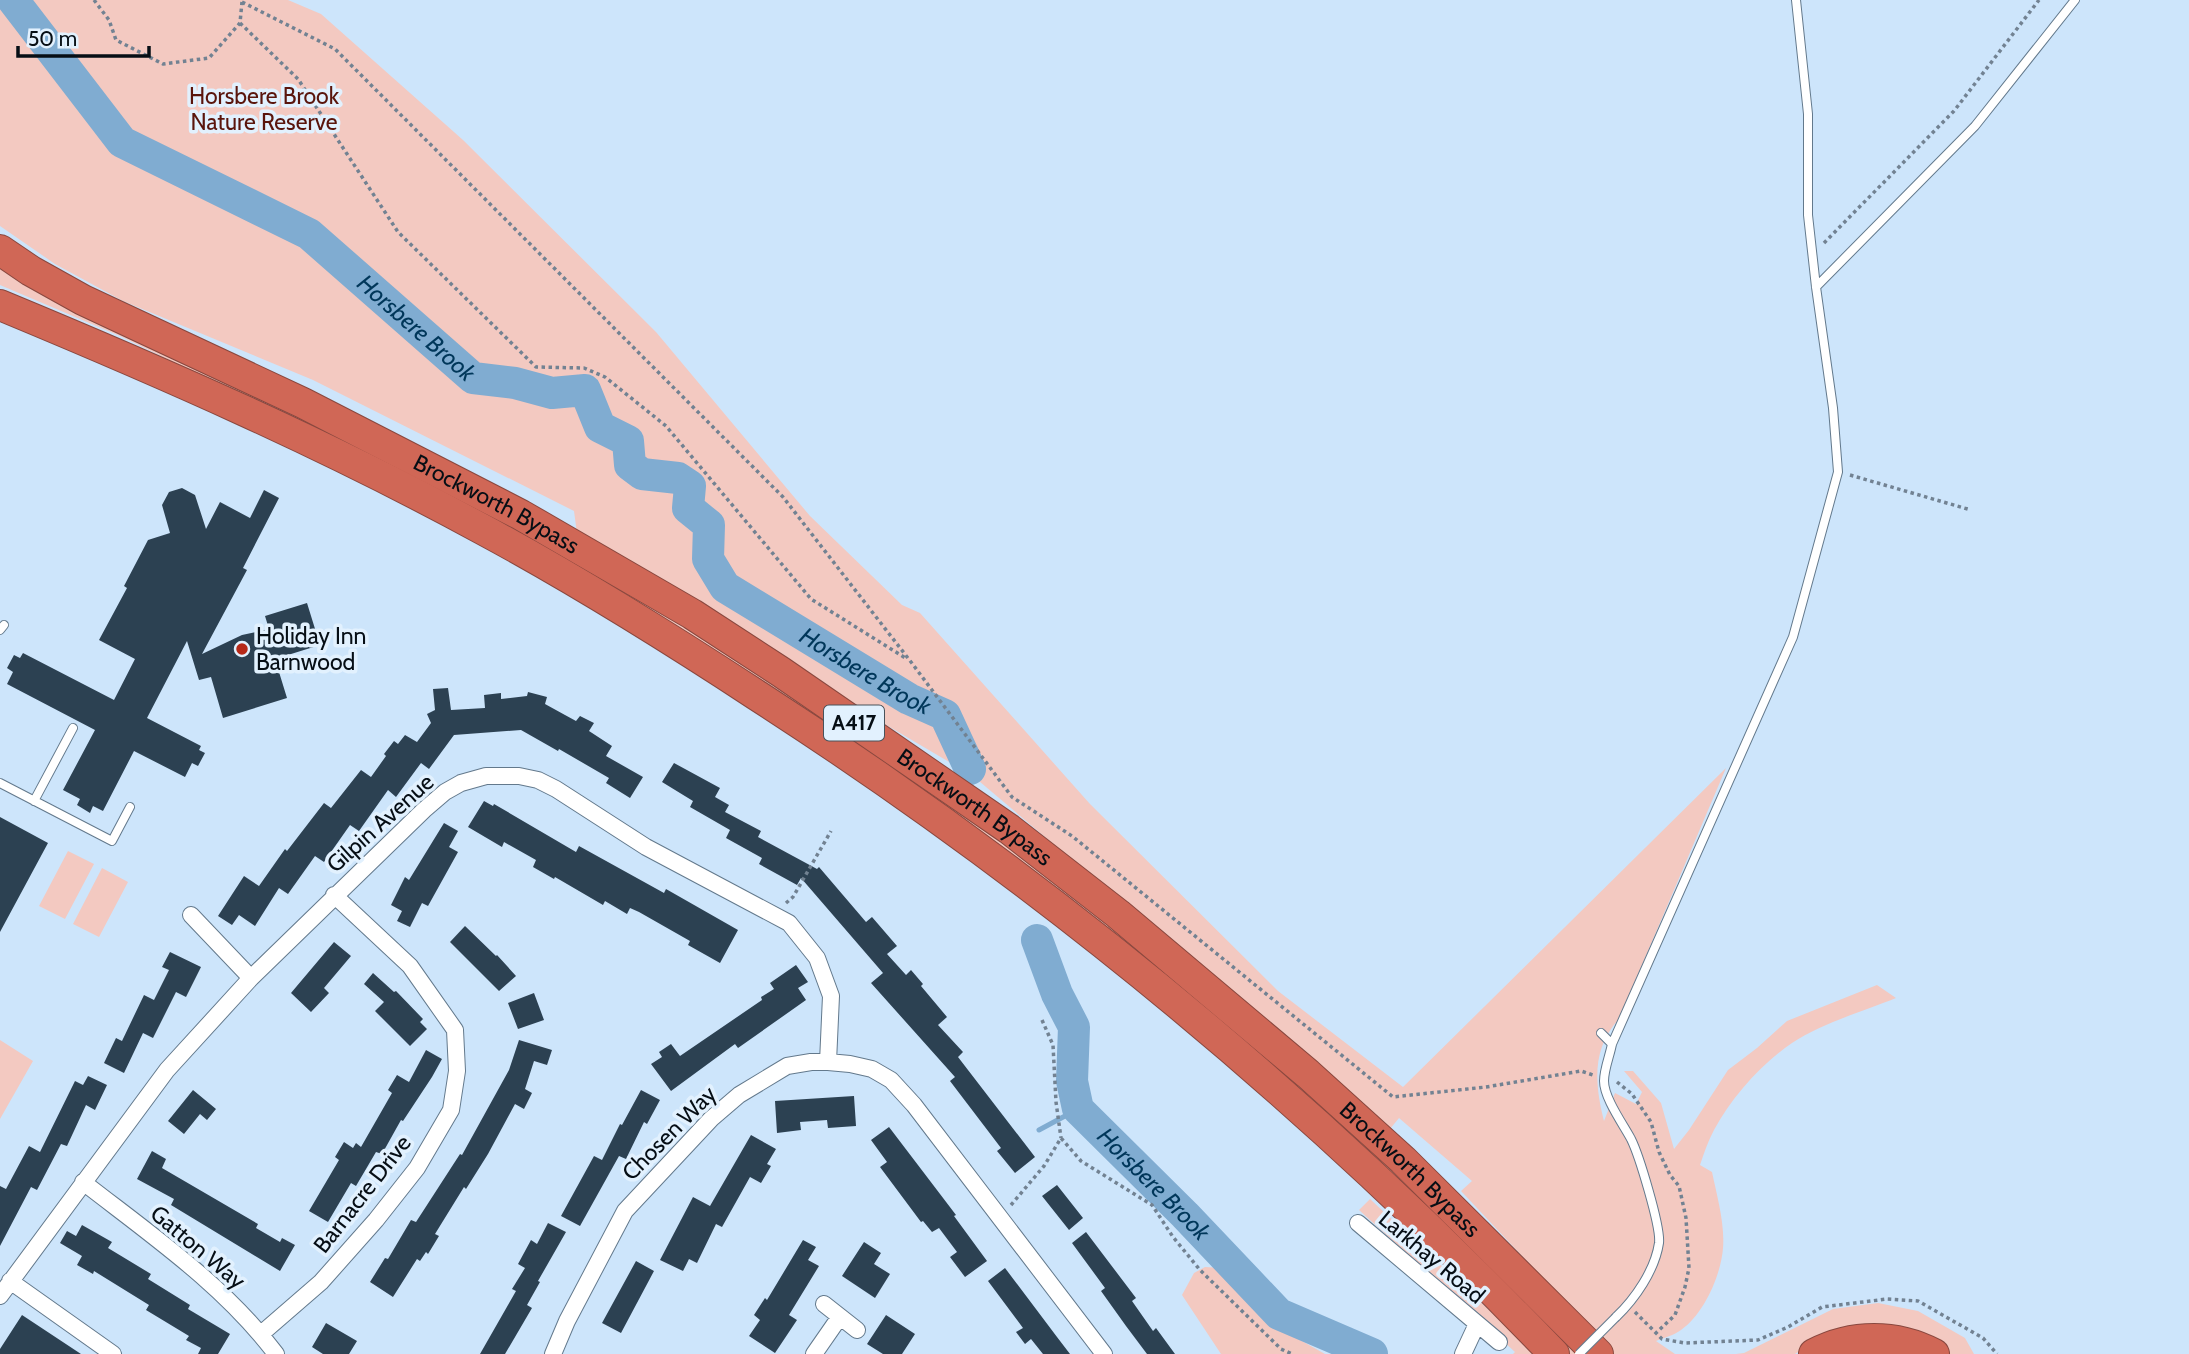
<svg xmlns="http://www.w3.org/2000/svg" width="2189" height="1354" font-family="Cabin,sans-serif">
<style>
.green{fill:#f3c9c1}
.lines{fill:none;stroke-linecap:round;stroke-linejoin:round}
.stream{stroke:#80acd1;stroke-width:5}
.river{stroke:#80acd1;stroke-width:32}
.building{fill:#2c4152}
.lane-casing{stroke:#63798c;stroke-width:10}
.street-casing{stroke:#63798c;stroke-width:18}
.highway-casing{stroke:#89483f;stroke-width:32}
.path{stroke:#728292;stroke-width:3.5;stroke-dasharray:3.5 3.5;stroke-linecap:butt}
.lane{stroke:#fff;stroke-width:8}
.street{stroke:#fff;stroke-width:16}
.highway{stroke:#d06756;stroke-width:30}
.lane-bridge-casing{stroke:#63798c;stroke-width:10;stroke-linecap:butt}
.lane-bridge{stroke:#fff;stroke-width:8}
.poi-dot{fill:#b62918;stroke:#e2f1fe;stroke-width:2.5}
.labels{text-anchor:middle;stroke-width:7;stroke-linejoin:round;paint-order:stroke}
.shield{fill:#e2f1fe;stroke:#48525b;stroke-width:2}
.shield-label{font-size:21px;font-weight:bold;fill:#060e15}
.park-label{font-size:23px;fill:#5a150c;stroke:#e2f1fe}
.street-label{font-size:23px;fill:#060e15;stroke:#e2f1fe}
.poi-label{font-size:23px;fill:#060e15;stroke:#e2f1fe;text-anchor:start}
.water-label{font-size:24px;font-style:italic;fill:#00375a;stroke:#e2f1fe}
</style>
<rect width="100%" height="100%" fill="#cde5fb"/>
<path class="green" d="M 0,0 L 288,0 L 321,14 L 463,140 L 656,332 L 810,516 L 902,605 L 920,613 L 1090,804 L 1278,991 L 1403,1087 L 1726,768 L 1619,1019 C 1591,1049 1595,1085 1604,1121 L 1615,1093 L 1636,1104 L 1642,1092 L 1624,1071 L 1633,1071 L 1661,1103 L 1674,1149 L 1689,1130 L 1728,1070 L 1757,1048 L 1787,1021 L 1877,985 L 1896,998 C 1864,1011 1820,1024 1792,1043 C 1761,1064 1732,1097 1714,1130 C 1708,1141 1704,1153 1700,1165 L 1712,1172 C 1717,1196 1725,1224 1723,1248 C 1721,1275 1704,1314 1681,1330 C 1674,1335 1664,1338 1656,1341 L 1675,1354 L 1614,1354 L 1461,1191 L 1472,1181 L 1399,1118 L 1390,1129 L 973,776 L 888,726 L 756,643 L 578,541 L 574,511 L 313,380 L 123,301 L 55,264 L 0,226 Z
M 0,262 L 261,394 L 605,576 L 902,766 L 1130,938 L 1391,1166 L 1582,1354 L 1566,1354 L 1143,962 L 402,470 L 260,399 L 258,403 L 120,336 L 0,285 Z
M 68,851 L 94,864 L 65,919 L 39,906 Z
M 102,868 L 128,882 L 99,937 L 73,924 Z
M 0,1040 L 33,1061 L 0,1119 Z
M 1370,1199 L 1534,1352 L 1536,1354 L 1513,1354 L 1515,1352 L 1359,1210 Z
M 1205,1267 L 1222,1268 L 1286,1332 L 1325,1354 L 1221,1354 L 1182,1295 L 1194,1273 Z
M 1878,1303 L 1918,1311 L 1965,1338 L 1974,1354 L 1949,1354 L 1932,1343 L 1822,1337 L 1795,1354 L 1736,1354 L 1744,1353 L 1833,1309 Z"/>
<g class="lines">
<path class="stream" d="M 1039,1130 L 1078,1109"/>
<g class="river">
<path id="s1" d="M 13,0 L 122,142 L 309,234 L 473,378 L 515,383 L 552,393 L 585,390 L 600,427 L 628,441 L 630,465 L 642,474 L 678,478 L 690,486 L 688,508 L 709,525 L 708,559 L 725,587 L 909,699 L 945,715 L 970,769"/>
<path id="s2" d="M 1037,940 L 1057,994 L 1074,1027 L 1072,1081 L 1078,1109 L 1185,1215 L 1279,1314 L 1372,1354"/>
</g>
</g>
<path class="building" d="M 182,488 L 195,495 L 206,529 L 220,502 L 250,518 L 264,490 L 279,498 L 243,568 L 247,570 L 202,654 L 242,635 L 269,629 L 265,616 L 307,603 L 320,645 L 275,659 L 287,698 L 223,718 L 211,677 L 199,680 L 187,641 L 147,718 L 201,746 L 199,750 L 205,753 L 198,766 L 192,763 L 185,777 L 134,751 L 103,811 L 93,806 L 90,813 L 77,805 L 80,799 L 63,790 L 95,730 L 7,684 L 13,672 L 7,668 L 14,655 L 20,658 L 23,653 L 114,700 L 135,659 L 99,640 L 127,588 L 124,586 L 148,540 L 170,533 L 162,505 L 169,492 Z
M 448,688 L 451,710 L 485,708 L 484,695 L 501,693 L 501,699 L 527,696 L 528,692 L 547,697 L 545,704 L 565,715 L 576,721 L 580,716 L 594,723 L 589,731 L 612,746 L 606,756 L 643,777 L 630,798 L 606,783 L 609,778 L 559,749 L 558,751 L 521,730 L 454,735 L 429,769 L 421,763 L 396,797 L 388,790 L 359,831 L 350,825 L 324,862 L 315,856 L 288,894 L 279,888 L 255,926 L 239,915 L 232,925 L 218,916 L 244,876 L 259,886 L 285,849 L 287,851 L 324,803 L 331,808 L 361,770 L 371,777 L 386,756 L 384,754 L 394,741 L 398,744 L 405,735 L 417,742 L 431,723 L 427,714 L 435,710 L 433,689 Z
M 674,763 L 720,788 L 715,797 L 729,805 L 725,812 L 761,831 L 758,837 L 817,869 L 819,867 L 866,922 L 872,917 L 897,946 L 887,954 L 906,975 L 911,970 L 923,984 L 921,986 L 947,1017 L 938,1025 L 963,1052 L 958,1057 L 1035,1157 L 1015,1173 L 997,1151 L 1001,1148 L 950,1081 L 955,1077 L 871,983 L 883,973 L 801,878 L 797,885 L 759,864 L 762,858 L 726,838 L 730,830 L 690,807 L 693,801 L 662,782 Z
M 484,801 L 493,806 L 494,804 L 576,852 L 579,846 L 664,893 L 666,889 L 738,930 L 720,963 L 688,945 L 690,941 L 639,912 L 630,908 L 627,914 L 605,901 L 603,905 L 555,877 L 554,879 L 533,867 L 536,860 L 504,842 L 502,847 L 468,827 Z
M 0,817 L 48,843 L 0,932 Z
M 444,823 L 458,831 L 449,847 L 458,852 L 428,906 L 422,903 L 410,927 L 397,921 L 402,911 L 391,905 L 405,877 L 409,880 Z
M 465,926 L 496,956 L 497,955 L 516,976 L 499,991 L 450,942 Z
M 334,942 L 351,956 L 324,988 L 329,993 L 311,1012 L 291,993 Z
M 170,952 L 201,967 L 186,997 L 176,992 L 153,1038 L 143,1033 L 124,1073 L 104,1063 L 116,1038 L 122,1041 L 144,995 L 154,1000 L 169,970 L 162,967 Z
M 796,965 L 808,982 L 798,988 L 806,1000 L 738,1048 L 735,1044 L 671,1091 L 651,1064 L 662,1057 L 659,1052 L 671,1044 L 680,1056 L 762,1000 L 761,997 L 774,989 L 770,983 Z
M 373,973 L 394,992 L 396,991 L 423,1019 L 420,1022 L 427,1029 L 410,1046 L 375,1011 L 384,1002 L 364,984 Z
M 534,993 L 544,1020 L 518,1029 L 508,1003 Z
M 519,1040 L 552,1050 L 547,1065 L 534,1061 L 525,1089 L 532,1093 L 524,1109 L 515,1104 L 488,1154 L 466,1189 L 464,1187 L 435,1234 L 439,1236 L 428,1254 L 426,1252 L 420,1261 L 417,1259 L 393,1297 L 370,1282 L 385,1258 L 388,1259 L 411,1220 L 416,1222 L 460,1154 L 462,1155 L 509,1070 Z
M 426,1050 L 442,1059 L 432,1077 L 403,1121 L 401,1120 L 382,1154 L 376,1152 L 356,1186 L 351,1183 L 328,1222 L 309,1211 L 339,1160 L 335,1157 L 344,1142 L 353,1148 L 356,1143 L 361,1147 L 392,1093 L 388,1090 L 397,1075 L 409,1082 Z
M 88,1076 L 107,1085 L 95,1110 L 86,1105 L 67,1146 L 61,1144 L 37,1190 L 31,1187 L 0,1246 L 0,1186 L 6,1189 L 29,1146 L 40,1152 L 75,1081 L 83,1085 Z
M 193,1090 L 216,1109 L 207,1120 L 200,1114 L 184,1134 L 168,1121 Z
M 641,1090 L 660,1100 L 647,1124 L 644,1122 L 626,1159 L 619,1156 L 580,1226 L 561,1216 L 594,1156 L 602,1160 L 620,1124 L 622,1125 Z
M 854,1096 L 856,1126 L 828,1128 L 827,1120 L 800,1122 L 801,1130 L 777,1133 L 775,1101 Z
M 889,1127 L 956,1215 L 954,1216 L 987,1261 L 965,1277 L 950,1257 L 957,1252 L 939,1228 L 932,1232 L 923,1221 L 921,1222 L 880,1167 L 887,1162 L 871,1140 Z
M 751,1135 L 776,1149 L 767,1164 L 771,1166 L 761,1183 L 750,1177 L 722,1227 L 716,1224 L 697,1263 L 689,1259 L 683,1271 L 660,1260 L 693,1197 L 710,1206 Z
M 152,1151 L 166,1159 L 162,1168 L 258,1224 L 256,1228 L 280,1242 L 282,1238 L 295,1245 L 280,1271 L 171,1205 L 174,1199 L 137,1179 Z
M 1057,1185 L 1083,1218 L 1069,1230 L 1042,1196 Z
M 548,1223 L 566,1232 L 538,1281 L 540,1282 L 527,1305 L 532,1308 L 505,1354 L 480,1354 L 516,1291 L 512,1289 L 525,1268 L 518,1264 L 531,1240 L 537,1244 Z
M 82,1225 L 112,1242 L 108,1248 L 151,1274 L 148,1279 L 190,1305 L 188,1309 L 230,1334 L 218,1354 L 198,1354 L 201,1348 L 186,1340 L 189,1336 L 146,1310 L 149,1305 L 94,1271 L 93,1274 L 77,1265 L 82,1256 L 60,1243 L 67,1231 L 76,1236 Z
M 1086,1232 L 1136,1298 L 1132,1301 L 1153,1331 L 1156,1328 L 1175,1354 L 1147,1354 L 1126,1326 L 1101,1291 L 1105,1288 L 1072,1243 Z
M 803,1240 L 816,1247 L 808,1260 L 819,1266 L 789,1315 L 797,1320 L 775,1353 L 749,1336 L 760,1320 L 754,1315 L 765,1298 L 767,1300 Z
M 864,1242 L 881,1253 L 874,1264 L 890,1274 L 875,1298 L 842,1276 Z
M 636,1261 L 654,1271 L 621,1333 L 602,1323 Z
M 1005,1268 L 1057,1337 L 1070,1354 L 1043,1354 L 1031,1339 L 1025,1344 L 1016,1332 L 1023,1328 L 988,1281 Z
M 22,1315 L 81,1354 L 0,1354 L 0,1349 Z
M 886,1315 L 915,1334 L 902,1354 L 883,1354 L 867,1344 Z
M 326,1323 L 357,1341 L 349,1354 L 323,1354 L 312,1347 Z"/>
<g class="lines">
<g class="lane-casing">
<path id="lane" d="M 1816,287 L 1975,126 L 2075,0
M 0,630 L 4,625
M 0,783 L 112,841 L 130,807
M 34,801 L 73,728
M 1601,1033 L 1612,1044
M 1616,1317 C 1635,1299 1655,1270 1659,1243 C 1661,1227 1639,1155 1631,1139 C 1623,1124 1604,1098 1604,1081 C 1604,1069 1610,1055 1612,1044 L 1793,637 L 1838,472 L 1833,408 L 1816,287 L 1808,215 L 1808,114 L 1796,0"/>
</g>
<g class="street-casing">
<path id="street" d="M 191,915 L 251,978
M 83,1182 C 151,1235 224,1285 276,1354
M 1358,1223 L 1499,1342
M 10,1281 L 113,1354
M 0,1296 L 167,1070 L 251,978 L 424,810 L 445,792 L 461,783 L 486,776 L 519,776 L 538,780 L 556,789 L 646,847 L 789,923 L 817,958 L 831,996 L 828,1062
M 824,1304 L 857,1330
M 261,1334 L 321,1282 L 376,1220 L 417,1168 L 451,1110 L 457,1071 L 455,1030 L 410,966 L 334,895
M 553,1354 L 567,1321 L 625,1211 L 711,1119 L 739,1095 L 787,1066 L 811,1062 L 828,1062 L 850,1064 L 872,1069 L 891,1080 L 914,1105 L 1104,1354
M 814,1354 L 839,1318
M 1463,1354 L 1477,1324"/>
</g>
<g class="highway-casing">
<g id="highway">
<path id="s3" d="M 0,250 L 31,271 L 83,300 L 303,403 L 521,515 L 692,614 L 781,672 L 1009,829 L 1118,914 L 1308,1074 L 1403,1160 L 1598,1354"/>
<path d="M 0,305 C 164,373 326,444 482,529 C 577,580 668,637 758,696 C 1048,883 1315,1105 1554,1354"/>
<path d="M 1814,1354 C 1852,1334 1896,1334 1934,1354"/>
</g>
</g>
<path class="path" d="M 94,0 L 109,20 L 116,40 L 163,64 L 209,58 L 240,23 L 242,2
M 242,2 L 335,49 L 783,497 L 911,662 L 1012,797 L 1072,836 L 1393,1097 L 1486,1087 L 1581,1071 L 1593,1075
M 240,23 L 298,79 L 398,232 L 536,367 L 584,368 L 605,377 L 666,426 L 811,599 L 907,659
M 1824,243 L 1954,111 L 2039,0
M 1850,475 L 1971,510
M 786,903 L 793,897 L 831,831
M 1042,1020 L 1053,1045 L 1056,1102 L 1061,1138
M 1617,1082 L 1632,1094 L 1651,1122 L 1659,1152 L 1670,1175 L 1679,1186 L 1686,1218 L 1689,1268 L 1685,1287 L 1675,1315 L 1656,1333
M 1011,1205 L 1044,1166 L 1061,1138 L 1081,1161 L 1152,1205 L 1173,1237 L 1200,1270 L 1281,1349 L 1292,1354
M 1635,1312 L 1662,1339 L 1685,1343 L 1758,1340 L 1788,1327 L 1822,1307 L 1887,1299 L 1918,1301 L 1983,1338 L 1997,1354"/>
<use href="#lane" class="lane"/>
<use href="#street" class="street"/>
<use href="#highway" class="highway"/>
<g class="lane-bridge-casing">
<path id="lane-bridge" d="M 1579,1354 L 1616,1317"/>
</g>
<use href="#lane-bridge" class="lane-bridge"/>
</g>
<circle class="poi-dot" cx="242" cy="649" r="7"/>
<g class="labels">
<rect class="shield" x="824" y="705.5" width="60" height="35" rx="5"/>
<g class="shield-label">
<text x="854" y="730">A417</text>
</g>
<g class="park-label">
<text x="264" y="104">Horsbere Brook<tspan x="264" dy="26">Nature Reserve</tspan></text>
</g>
<g class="street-label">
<text dy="8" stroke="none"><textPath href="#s3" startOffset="558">Brockworth Bypass</textPath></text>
<text dy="8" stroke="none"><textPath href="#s3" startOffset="1125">Brockworth Bypass</textPath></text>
<text transform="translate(380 823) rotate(-42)" y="8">Gilpin Avenue</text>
<text transform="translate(669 1133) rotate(-45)" y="8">Chosen Way</text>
<text dy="8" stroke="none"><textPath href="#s3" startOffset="1692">Brockworth Bypass</textPath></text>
<text transform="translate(362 1194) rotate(-52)" y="8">Barnacre Drive</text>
<text transform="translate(198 1247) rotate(40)" y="8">Gatton Way</text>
<text transform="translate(1432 1257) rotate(40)" y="8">Larkhay Road</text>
</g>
<g class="poi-label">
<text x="256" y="644">Holiday Inn<tspan x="256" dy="26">Barnwood</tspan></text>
</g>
<g class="water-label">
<text dy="8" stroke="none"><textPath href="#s1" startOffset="530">Horsbere Brook</textPath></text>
<text dy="8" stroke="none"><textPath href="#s1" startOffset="1160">Horsbere Brook</textPath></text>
<text dy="8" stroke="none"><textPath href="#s2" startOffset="284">Horsbere Brook</textPath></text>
</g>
</g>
<path d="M18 46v10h131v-10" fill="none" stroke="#060e15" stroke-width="3.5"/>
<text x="28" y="46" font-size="21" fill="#060e15" stroke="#e2f1fe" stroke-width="5" paint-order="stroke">50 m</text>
</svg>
